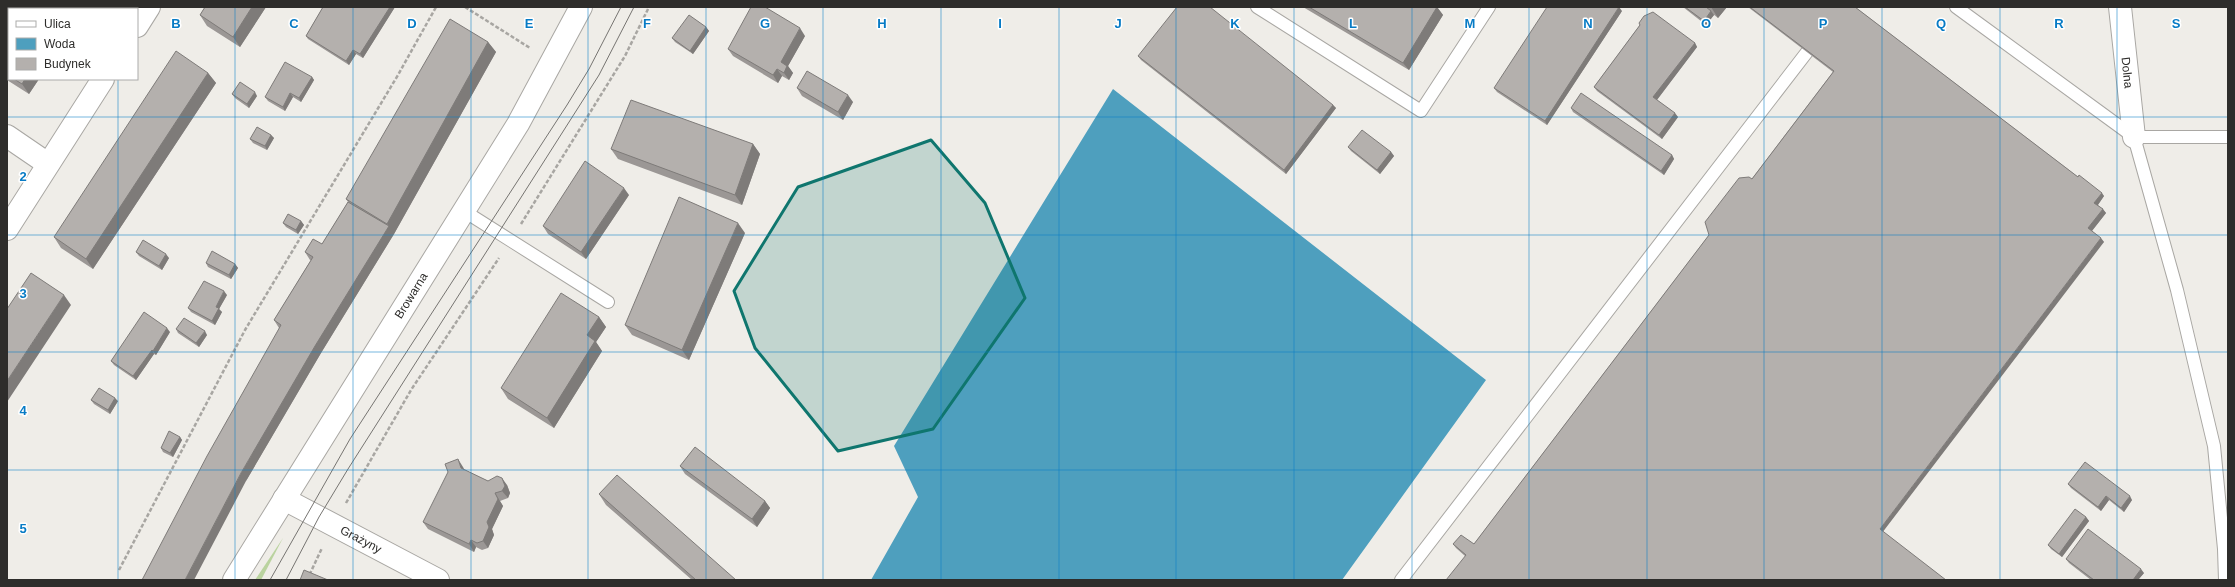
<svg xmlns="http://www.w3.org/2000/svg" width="2235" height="587" font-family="Arial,sans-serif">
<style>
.green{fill:#bad39f}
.water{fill:#4e9fbe}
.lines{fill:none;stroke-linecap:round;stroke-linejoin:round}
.service-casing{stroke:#a9a7a3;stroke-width:14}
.minor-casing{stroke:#a9a7a3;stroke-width:24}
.secondary-casing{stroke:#a9a7a3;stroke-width:24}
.path{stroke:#a8a6a2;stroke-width:2.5;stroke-dasharray:4 2;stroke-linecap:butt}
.service{stroke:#fff;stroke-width:12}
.minor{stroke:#fff;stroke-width:22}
.secondary{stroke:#fff;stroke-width:22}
.tram{stroke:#767471;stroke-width:1}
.wall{fill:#9b9795}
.shaded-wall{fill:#7e7b79}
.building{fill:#b4b0ad;stroke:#7e7b79}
.marked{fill:#0f766e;fill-opacity:0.2;stroke:#0f766e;stroke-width:3;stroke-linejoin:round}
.grid{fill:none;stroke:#077bc5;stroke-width:1;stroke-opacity:0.55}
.labels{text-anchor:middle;stroke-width:3;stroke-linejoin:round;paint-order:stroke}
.street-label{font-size:12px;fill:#2e2d2b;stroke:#fff}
.grid-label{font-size:13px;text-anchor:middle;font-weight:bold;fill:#077bc5;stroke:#fff;stroke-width:3;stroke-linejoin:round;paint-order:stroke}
</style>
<rect width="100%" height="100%" fill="#efede8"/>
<path class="green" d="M 283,538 L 261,580 L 255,580 Z"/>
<path class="water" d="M 1113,89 L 1486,380 L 1342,580 L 871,580 L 918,497 L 894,446 Z"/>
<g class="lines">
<g class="service-casing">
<path id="service" d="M 1257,7 L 1421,111 L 1489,7
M 1956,7 L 2134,137 L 2228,137
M 2134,137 L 2177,290 L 2214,446 L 2224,549 L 2225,580
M 464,211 L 608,302
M 1401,580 L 1807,52"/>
</g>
<g class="minor-casing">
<g id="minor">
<path id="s1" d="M 2120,7 L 2134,137"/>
<path d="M 137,26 L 149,7"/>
<path d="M 7,136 L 48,164"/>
<path d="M 7,229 L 103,79"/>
<path id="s2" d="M 284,499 L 438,580"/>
</g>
</g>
<g class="secondary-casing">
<g id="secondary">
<path id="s3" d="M 234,580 L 518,124 L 581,7"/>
</g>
</g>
<path class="path" d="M 465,7 L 530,48
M 521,224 L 625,56 L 649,7
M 346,503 L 411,390 L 499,258
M 119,570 L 245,330 L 398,75 L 436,7
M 307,580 L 322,548"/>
<use href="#service" class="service"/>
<use href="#minor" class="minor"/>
<use href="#secondary" class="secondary"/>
<path class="tram" d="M 270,580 L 350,439 L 567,105 L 589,69 L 621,7
M 286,580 L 319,517 L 348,469 L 599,75 L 634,7"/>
</g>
<path class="wall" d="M 205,7 L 266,7 L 240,47 L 207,26 L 200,15 Z
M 323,7 L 395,7 L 363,58 L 356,54 L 349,65 L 308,39 L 306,36 Z
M 1303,7 L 1437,7 L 1443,15 L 1409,70 Z
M 1683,7 L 1727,7 L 1718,18 L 1713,14 L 1714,15 L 1706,25 Z
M 1748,7 L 1855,7 L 2078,177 L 2104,196 L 2098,205 L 2106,213 L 2092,231 L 2104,242 L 1465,556 L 1456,548 L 1453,544 L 1474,544 L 1833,72 Z
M 1622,11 L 1547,125 L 1497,92 L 1494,88 Z
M 1639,23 L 1695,43 L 1697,47 L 1657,100 L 1678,117 L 1662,139 L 1597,91 L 1594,87 L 1640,25 Z
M 9,26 L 9,79 L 39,79 L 29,94 L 7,80 L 7,29 Z
M 706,27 L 709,31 L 693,54 L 675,42 L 672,38 Z
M 805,36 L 788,66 L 793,73 L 789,80 L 782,76 L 778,83 L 733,56 L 728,49 Z
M 488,42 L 496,52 L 394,234 L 321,353 L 246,481 L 279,328 L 274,320 L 311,260 L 310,260 L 305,252 L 322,244 L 348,202 L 346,199 Z
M 1138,56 L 1333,105 L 1336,108 L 1286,174 L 1141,60 Z
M 208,73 L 216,83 L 93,269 L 61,248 L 54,237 Z
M 312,77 L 314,80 L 301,102 L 293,97 L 285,111 L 268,101 L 265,97 Z
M 797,88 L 853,102 L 843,120 L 802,96 Z
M 232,94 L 257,96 L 249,108 L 235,98 Z
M 1571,108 L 1672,155 L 1674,159 L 1664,175 L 1573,112 Z
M 271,135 L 274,138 L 267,150 L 253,143 L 250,139 Z
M 753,144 L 760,154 L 742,205 L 618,159 L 611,149 Z
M 1348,147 L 1391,152 L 1394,156 L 1380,174 L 1351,151 Z
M 629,195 L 586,259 L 548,234 L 543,226 Z
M 301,221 L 304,225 L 298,234 L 286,227 L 283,223 Z
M 745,233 L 689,360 L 632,335 L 625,325 Z
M 136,252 L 169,258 L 162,270 L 139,256 Z
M 206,263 L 235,264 L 238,268 L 231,279 L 208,267 Z
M 227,295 L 219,309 L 222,312 L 215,325 L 191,312 L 188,308 Z
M 599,317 L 606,327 L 596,342 L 602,351 L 554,428 L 508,399 L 501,388 Z
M 176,329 L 207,335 L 199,347 L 178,333 Z
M 170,332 L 156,355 L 154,354 L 136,380 L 114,365 L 111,361 Z
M 91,400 L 118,401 L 110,414 L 94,404 Z
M 180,437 L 182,440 L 173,457 L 163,452 L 161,448 Z
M 680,466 L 765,501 L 770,508 L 757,527 L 685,474 Z
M 463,467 L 464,470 L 488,481 L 507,485 L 510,493 L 508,498 L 500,501 L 503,506 L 492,529 L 494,535 L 488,548 L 482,550 L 476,547 L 474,552 L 428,529 L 423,522 Z
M 2068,484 L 2132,500 L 2124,512 L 2109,500 L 2101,511 L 2071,488 Z
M 599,494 L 736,580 L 692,580 L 606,505 Z
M 2086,517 L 2089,521 L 2062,557 L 2051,549 L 2048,545 Z
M 2066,559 L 2144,573 L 2138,580 L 2091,580 L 2069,563 Z"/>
<path class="shaded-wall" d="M 72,7 L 86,7 L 85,9 L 71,9 Z
M 252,7 L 266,7 L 240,47 L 233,37 Z
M 390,7 L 395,7 L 363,58 L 360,54 Z
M 1437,7 L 1443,15 L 1409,70 L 1403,63 Z
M 1619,7 L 1622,11 L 1547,125 L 1545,121 Z
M 1711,7 L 1727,7 L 1718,18 Z
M 1711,11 L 1714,15 L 1706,25 L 1704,21 Z
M 706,27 L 709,31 L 693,54 L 690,51 Z
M 800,28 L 805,36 L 788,66 L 793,73 L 789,80 L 784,73 L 781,62 Z
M 488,42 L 496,52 L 394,234 L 321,353 L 246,481 L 194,580 L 185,580 L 241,473 L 315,346 L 389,226 L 387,224 Z
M 1695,43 L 1697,47 L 1656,101 L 1653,97 Z
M 353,50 L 356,54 L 349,65 L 346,61 Z
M 777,69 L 782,76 L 778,83 L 773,75 Z
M 208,73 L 216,83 L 93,269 L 86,259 Z
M 312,77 L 314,80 L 301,102 L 299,98 Z
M 25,79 L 39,79 L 29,94 L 22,84 Z
M 255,92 L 257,96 L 249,108 L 247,104 Z
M 290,93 L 293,97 L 285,111 L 283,107 Z
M 848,95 L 853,102 L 843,120 L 838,112 Z
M 1333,105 L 1336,108 L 1286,174 L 1284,170 Z
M 1675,113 L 1678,117 L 1662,139 L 1659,135 Z
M 271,135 L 274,138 L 267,150 L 265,146 Z
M 753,144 L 760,154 L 742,205 L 735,195 Z
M 1391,152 L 1394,156 L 1380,174 L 1377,170 Z
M 1672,155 L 1674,159 L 1664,175 L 1661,171 Z
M 624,188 L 629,195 L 586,259 L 581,252 Z
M 2102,193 L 2104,196 L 2097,206 L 2094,203 Z
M 2103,209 L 2106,213 L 2091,232 L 2088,228 Z
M 301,221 L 304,225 L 298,234 L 296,230 Z
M 738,223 L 745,233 L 689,360 L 682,350 Z
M 2101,238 L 2104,242 L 1882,533 L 1880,529 Z
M 166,254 L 169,258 L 162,270 L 159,266 Z
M 235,264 L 238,268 L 231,279 L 229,275 Z
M 224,291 L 227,295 L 219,309 L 222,312 L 215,325 L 212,321 L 216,307 Z
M 64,295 L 71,305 L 7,402 L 7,381 Z
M 599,317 L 606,327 L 596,342 L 602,351 L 554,428 L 547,418 L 587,335 Z
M 167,328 L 170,332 L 156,355 L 153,351 Z
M 205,331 L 207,335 L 199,347 L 196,343 Z
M 152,350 L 154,354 L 136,380 L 133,376 Z
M 115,398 L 118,401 L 110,414 L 108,410 Z
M 180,437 L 182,440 L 173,457 L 170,453 Z
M 458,459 L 463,467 L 466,475 L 461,468 Z
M 502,478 L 507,485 L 510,493 L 508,498 L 502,491 Z
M 495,493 L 503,506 L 492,529 L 494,535 L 488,548 L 483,541 L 487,522 Z
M 2106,496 L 2109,500 L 2101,511 L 2098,507 Z
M 2130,496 L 2132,500 L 2124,512 L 2121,508 Z
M 765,501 L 770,508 L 757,527 L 752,519 Z
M 2086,517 L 2089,521 L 2062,557 L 2059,554 Z
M 471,540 L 476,547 L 474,552 L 469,544 Z
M 2141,569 L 2144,573 L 2138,580 L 2133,580 Z"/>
<path class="building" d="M 22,7 L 72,7 L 71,9 L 20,9 Z
M 205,7 L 252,7 L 233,37 L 200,15 Z
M 323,7 L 390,7 L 360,54 L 353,50 L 346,61 L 306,36 Z
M 751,7 L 765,7 L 800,28 L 781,62 L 787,66 L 784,73 L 777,69 L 773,75 L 728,49 Z
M 1177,7 L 1210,7 L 1333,105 L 1284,170 L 1138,56 Z
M 1309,7 L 1437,7 L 1403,63 Z
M 1547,7 L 1619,7 L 1545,121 L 1494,88 Z
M 1685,7 L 1706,7 L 1711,11 L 1704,21 Z
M 1752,7 L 1855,7 L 2078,177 L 2079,175 L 2102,193 L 2094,203 L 2103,209 L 2088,228 L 2101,238 L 1880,529 L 1946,580 L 1446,580 L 1466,555 L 1453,544 L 1461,535 L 1474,544 L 1709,235 L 1705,222 L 1739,178 L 1749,177 L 1752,179 L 1834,71 L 1751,8 Z
M 1653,12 L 1695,43 L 1653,97 L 1675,113 L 1659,135 L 1594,87 L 1640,25 L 1639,23 L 1644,16 Z
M 689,15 L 706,27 L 690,51 L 672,38 Z
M 450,19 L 488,42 L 387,224 L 346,199 Z
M 9,26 L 9,76 L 7,74 L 7,29 Z
M 176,51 L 208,73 L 86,259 L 54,237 Z
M 285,62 L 312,77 L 299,98 L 290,93 L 283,107 L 265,97 Z
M 807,71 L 848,95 L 838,112 L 797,88 Z
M 14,79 L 25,79 L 22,84 Z
M 240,82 L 255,92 L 247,104 L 232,94 Z
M 1581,93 L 1672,155 L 1661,171 L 1571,108 Z
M 631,100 L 753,144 L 735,195 L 611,149 Z
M 257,127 L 271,135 L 265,146 L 250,139 Z
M 1362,130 L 1391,152 L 1377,170 L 1348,147 Z
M 585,161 L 624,188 L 581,252 L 543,226 Z
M 679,197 L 738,223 L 682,350 L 625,325 Z
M 348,202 L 389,226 L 315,346 L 241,473 L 185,580 L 142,580 L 207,456 L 281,325 L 274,320 L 313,257 L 305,252 L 313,239 L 322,244 Z
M 288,214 L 301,221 L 296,230 L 283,223 Z
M 143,240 L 166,254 L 159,266 L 136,252 Z
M 212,251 L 235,264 L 229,275 L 206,263 Z
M 31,273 L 64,295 L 7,381 L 7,309 Z
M 204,281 L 224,291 L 216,307 L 219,308 L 212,321 L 188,308 Z
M 561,293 L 599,317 L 587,335 L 595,341 L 547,418 L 501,388 Z
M 144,312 L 167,328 L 153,351 L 152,350 L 133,376 L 111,361 Z
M 184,318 L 205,331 L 196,343 L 176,329 Z
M 99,388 L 115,398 L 108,410 L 91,400 Z
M 169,431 L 180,437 L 170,453 L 161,448 Z
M 695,447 L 765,501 L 752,519 L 680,466 Z
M 458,459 L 461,468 L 488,481 L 497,476 L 502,478 L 505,486 L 502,491 L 495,493 L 498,499 L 487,522 L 489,527 L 483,541 L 477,543 L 471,540 L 469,544 L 423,522 L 448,472 L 445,464 Z
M 2085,462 L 2130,496 L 2121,508 L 2106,496 L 2098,507 L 2068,484 Z
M 617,475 L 736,580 L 696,580 L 599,494 Z
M 2075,509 L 2086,517 L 2059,554 L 2048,545 Z
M 2088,529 L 2141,569 L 2133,580 L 2094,580 L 2066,559 Z
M 304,570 L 328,580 L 300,580 Z"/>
<path class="marked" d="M 931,140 L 985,203 L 1025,298 L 933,429 L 838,451 L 755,348 L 734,291 L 798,187 Z"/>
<path class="grid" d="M 118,7 L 118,9M 235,7 L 235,580M 353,7 L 353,580M 471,7 L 471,580M 588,7 L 588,580M 706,7 L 706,580M 823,7 L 823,580M 941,7 L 941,580M 1059,7 L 1059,580M 1176,7 L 1176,580M 1294,7 L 1294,580M 1412,7 L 1412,580M 1529,7 L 1529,580M 1647,7 L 1647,580M 1764,7 L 1764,580M 1882,7 L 1882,580M 2000,7 L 2000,580M 2117,7 L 2117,580M 118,79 L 118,580M 7,117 L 2228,117M 7,235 L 2228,235M 7,352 L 2228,352M 7,470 L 2228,470"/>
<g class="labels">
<g class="street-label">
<text dy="4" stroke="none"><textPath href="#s1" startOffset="66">Dolna</textPath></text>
<text dy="4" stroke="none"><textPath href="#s3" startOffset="335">Browarna</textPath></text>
<text dy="4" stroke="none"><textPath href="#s2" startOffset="87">Grażyny</textPath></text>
</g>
</g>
<g class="grid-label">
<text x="176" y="28">B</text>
<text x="294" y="28">C</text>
<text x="412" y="28">D</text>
<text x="529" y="28">E</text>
<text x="647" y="28">F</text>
<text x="765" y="28">G</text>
<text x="882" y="28">H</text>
<text x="1000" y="28">I</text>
<text x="1118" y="28">J</text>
<text x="1235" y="28">K</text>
<text x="1353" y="28">L</text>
<text x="1470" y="28">M</text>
<text x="1588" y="28">N</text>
<text x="1706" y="28">O</text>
<text x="1823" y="28">P</text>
<text x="1941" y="28">Q</text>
<text x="2059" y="28">R</text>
<text x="2176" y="28">S</text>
<text x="23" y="181">2</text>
<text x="23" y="298">3</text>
<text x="23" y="415">4</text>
<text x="23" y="533">5</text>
</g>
<rect width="2235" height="587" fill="none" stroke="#2e2d2b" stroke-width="16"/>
<rect x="8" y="8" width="130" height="72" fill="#ffffff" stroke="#ababaa"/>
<rect x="16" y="21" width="20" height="6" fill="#ffffff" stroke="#ababaa"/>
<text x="44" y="28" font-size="12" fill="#2e2d2b">Ulica</text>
<rect x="16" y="38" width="20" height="12" fill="#4e9fbe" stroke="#ababaa"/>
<text x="44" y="48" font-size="12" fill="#2e2d2b">Woda</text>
<rect x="16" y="58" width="20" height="12" fill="#b4b0ad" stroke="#ababaa"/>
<text x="44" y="68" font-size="12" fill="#2e2d2b">Budynek</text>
</svg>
